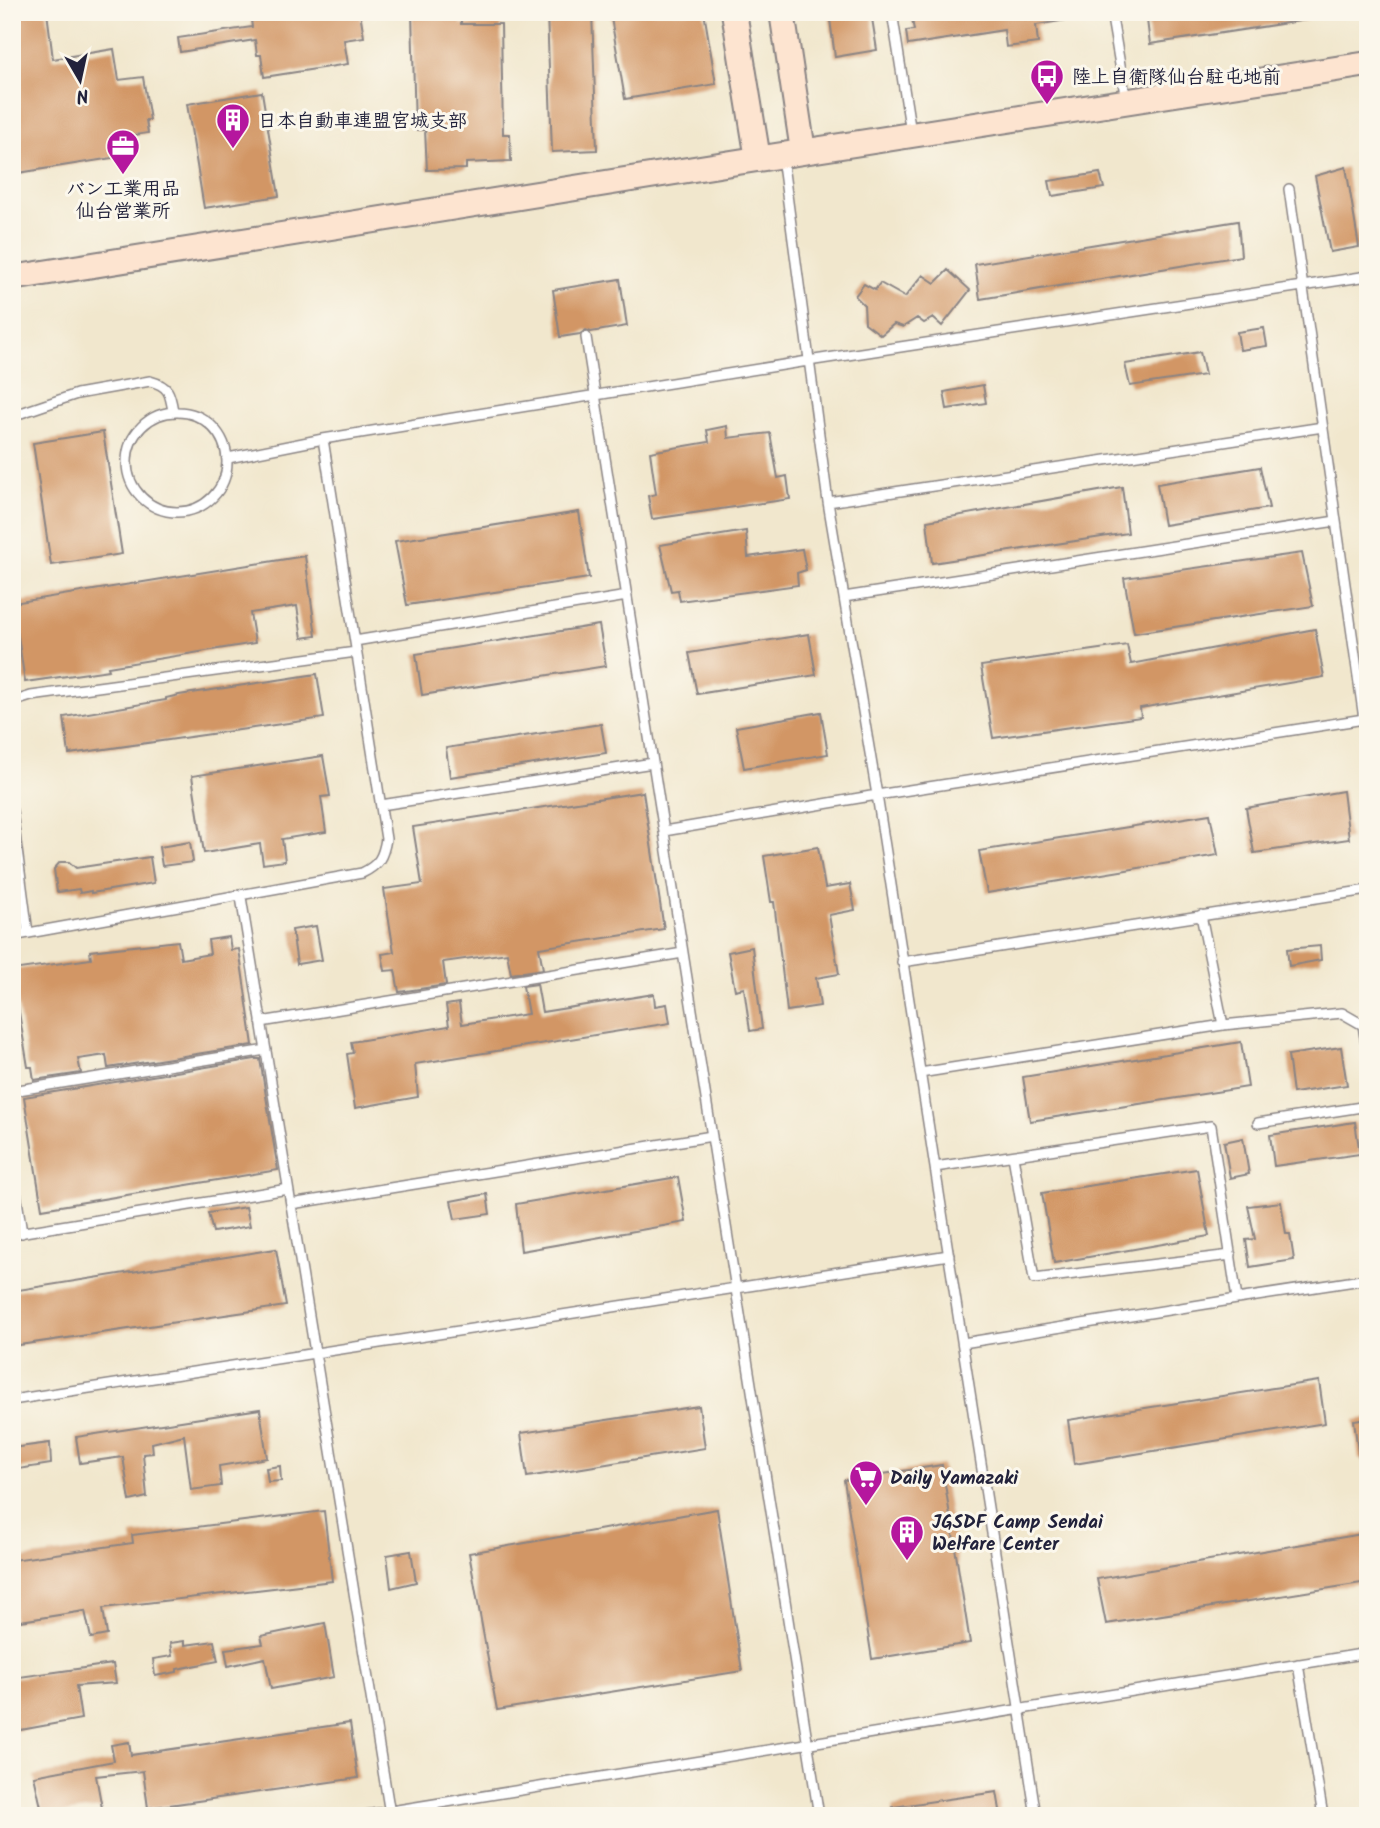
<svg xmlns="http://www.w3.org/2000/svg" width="1380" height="1828" font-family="Kalam,'Klee One',sans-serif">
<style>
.building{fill:#d29665}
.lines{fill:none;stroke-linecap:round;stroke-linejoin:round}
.lane-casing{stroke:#8a8484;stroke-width:12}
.secondary-casing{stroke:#8a8484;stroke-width:28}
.lane{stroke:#fff;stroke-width:9}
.secondary{stroke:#fde4d0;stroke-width:24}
.labels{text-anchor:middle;stroke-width:6;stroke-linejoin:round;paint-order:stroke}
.poi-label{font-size:19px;font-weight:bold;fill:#22223b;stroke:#fbf7ec;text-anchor:start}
</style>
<rect width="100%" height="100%" fill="#fbf7ec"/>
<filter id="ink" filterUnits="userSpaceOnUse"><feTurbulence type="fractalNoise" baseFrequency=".0143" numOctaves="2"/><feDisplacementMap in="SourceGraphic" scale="14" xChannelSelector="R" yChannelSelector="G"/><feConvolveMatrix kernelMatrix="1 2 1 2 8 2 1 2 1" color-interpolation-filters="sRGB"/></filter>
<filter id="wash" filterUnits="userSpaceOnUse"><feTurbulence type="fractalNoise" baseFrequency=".00686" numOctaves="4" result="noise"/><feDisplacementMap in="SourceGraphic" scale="28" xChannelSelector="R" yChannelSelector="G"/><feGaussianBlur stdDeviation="1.57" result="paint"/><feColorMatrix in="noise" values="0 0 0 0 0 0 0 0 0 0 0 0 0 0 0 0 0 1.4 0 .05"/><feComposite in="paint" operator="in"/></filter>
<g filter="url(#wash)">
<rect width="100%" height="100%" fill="#f1e7cd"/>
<g id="blocks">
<path class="building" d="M 12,12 L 47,12 L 53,59 L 114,49 L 119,80 L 143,77 L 150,120 L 146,120 L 148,133 L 128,136 L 131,155 L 12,174 Z
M 250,12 L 360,12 L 364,37 L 344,40 L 348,64 L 264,77 L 261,55 L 257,55 L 255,40 L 180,52 L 178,38 L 252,27 Z
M 412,12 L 461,12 L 461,24 L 501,24 L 503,134 L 510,134 L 511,161 L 466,163 L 466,169 L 427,170 L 425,130 L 415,130 Z
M 547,12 L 592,12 L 597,150 L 552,152 Z
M 610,12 L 704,12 L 716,84 L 625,99 Z
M 829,12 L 871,12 L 877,50 L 835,57 Z
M 922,12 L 1067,12 L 1067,20 L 1036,25 L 1038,43 L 1006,47 L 1004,30 L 908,45 L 906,31 L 914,30 L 911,14 Z
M 1146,12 L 1307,12 L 1307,20 L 1150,44 Z
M 262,92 L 279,196 L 204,208 L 187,104 Z
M 1346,167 L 1359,247 L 1330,252 L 1315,176 Z
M 1100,173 L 1104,188 L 1052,196 L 1049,181 Z
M 1238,221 L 1241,256 L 980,299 L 975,264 Z
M 948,270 L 970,290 L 942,326 L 933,318 L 924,323 L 917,318 L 903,327 L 894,324 L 881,335 L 865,323 L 864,305 L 855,296 L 864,284 L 875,290 L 880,283 L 905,297 L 923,275 L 935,283 Z
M 620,279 L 627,326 L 591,332 L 586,330 L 580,334 L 560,337 L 553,290 Z
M 1264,328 L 1267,346 L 1240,350 L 1237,332 Z
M 1200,352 L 1205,375 L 1130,386 L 1125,364 Z
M 983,385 L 986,403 L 947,409 L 944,392 Z
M 727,426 L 728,438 L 770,433 L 778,478 L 787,476 L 790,499 L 652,519 L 648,496 L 656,494 L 650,452 L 709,442 L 707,430 Z
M 103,432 L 122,554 L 51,565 L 33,443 Z
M 1260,467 L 1269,508 L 1164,525 L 1157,484 Z
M 1122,487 L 1128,533 L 932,563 L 927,521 Z
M 579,512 L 589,578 L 407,605 L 395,541 Z
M 746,531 L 748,557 L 802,549 L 806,570 L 797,573 L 798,585 L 680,601 L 678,590 L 671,591 L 660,545 Z
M 1302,553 L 1313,606 L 1134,633 L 1124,578 Z
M 305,556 L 316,636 L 302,638 L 297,606 L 250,613 L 255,643 L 108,667 L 109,670 L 25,682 L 13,603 Z
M 599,625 L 606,666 L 422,695 L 416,654 Z
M 1315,629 L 1324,677 L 1140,708 L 1141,717 L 993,738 L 981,666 L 1127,645 L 1131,664 Z
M 809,634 L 816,675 L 697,694 L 689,653 Z
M 317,674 L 324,718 L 69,754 L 64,717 L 166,700 L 166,698 L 179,695 Z
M 821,712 L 828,754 L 744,768 L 736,727 Z
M 601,724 L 606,753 L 450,777 L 446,748 Z
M 323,756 L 330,796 L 321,797 L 326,832 L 282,839 L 285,861 L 263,864 L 260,844 L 204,853 L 192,776 Z
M 1343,791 L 1349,839 L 1254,853 L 1246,808 Z
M 643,792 L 664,929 L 539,948 L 543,969 L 511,974 L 507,953 L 443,962 L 446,985 L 399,992 L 395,970 L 385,971 L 382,954 L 394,952 L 384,889 L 422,884 L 413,827 Z
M 1210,814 L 1218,855 L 987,893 L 979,851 Z
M 190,842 L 193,862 L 162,866 L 159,847 Z
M 818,847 L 825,888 L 850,884 L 855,910 L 829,915 L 839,974 L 816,978 L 820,1006 L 787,1011 L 774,902 L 771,902 L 764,856 Z
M 150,857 L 154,883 L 91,893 L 91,891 L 80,893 L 79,889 L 57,892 L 54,869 L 60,862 L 69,862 L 76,868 Z
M 316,926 L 322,960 L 297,964 L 292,930 Z
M 229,937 L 231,950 L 239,949 L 253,1045 L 108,1068 L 106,1055 L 78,1059 L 81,1073 L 34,1080 L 32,1067 L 28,1067 L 12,970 L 91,959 L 90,951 L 178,941 L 181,959 L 210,954 L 208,940 Z
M 1320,946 L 1321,960 L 1289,966 L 1287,949 Z
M 752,947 L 762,1029 L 750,1031 L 744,988 L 735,990 L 728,952 Z
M 537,984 L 542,1012 L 654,994 L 655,1006 L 667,1004 L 670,1023 L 415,1064 L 418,1097 L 355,1108 L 347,1054 L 353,1053 L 351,1042 L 449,1026 L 446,1005 L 459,1003 L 462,1024 L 528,1014 L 523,986 Z
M 1241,1042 L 1248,1087 L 1030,1121 L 1023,1077 Z
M 1341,1047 L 1347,1085 L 1293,1093 L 1288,1055 Z
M 255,1059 L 260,1059 L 278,1170 L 42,1209 L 24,1097 Z
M 1355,1122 L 1360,1154 L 1274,1166 L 1270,1135 Z
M 1243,1138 L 1249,1174 L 1230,1178 L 1224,1142 Z
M 1197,1169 L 1209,1236 L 1054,1263 L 1042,1193 Z
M 678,1177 L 686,1222 L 521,1251 L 516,1204 Z
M 487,1194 L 490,1214 L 455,1219 L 451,1201 Z
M 1281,1202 L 1286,1234 L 1290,1234 L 1294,1260 L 1250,1267 L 1246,1240 L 1255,1239 L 1248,1206 Z
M 246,1207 L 250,1226 L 213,1232 L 208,1213 Z
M 276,1249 L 286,1306 L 12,1346 L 12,1291 Z
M 1319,1381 L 1325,1423 L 1074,1464 L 1068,1420 Z
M 699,1406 L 705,1448 L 527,1477 L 521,1433 Z
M 260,1409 L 267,1458 L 219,1466 L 221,1486 L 191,1490 L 184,1435 L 152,1443 L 153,1453 L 143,1454 L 147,1497 L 130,1501 L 123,1457 L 80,1463 L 76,1437 Z
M 1368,1418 L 1368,1459 L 1359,1459 L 1354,1420 Z
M 50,1443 L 51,1464 L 12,1470 L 12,1448 Z
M 942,1465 L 970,1643 L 872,1659 L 844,1480 Z
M 280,1466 L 281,1481 L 268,1482 L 266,1468 Z
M 717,1509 L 742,1671 L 497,1710 L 469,1553 Z
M 324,1511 L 332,1581 L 103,1608 L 107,1635 L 91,1638 L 85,1611 L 14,1622 L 12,1560 L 133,1543 L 132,1535 Z
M 1368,1533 L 1368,1582 L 1106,1624 L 1097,1579 Z
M 411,1551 L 416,1582 L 391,1588 L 387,1555 Z
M 325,1623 L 334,1677 L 271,1689 L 265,1658 L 228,1666 L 225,1649 L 263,1644 L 261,1636 Z
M 185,1641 L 185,1645 L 214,1641 L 218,1661 L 177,1669 L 177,1672 L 155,1676 L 153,1659 L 172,1656 L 170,1643 Z
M 113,1664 L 116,1683 L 76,1686 L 81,1719 L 15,1731 L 12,1718 L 12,1678 Z
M 350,1723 L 358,1778 L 148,1808 L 143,1771 L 96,1776 L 102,1808 L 43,1816 L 34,1776 L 114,1761 L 111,1745 L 129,1742 L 131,1755 Z
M 997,1792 L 1001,1816 L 894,1816 L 893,1807 Z"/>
</g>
</g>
<g filter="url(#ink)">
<use href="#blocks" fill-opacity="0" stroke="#8a8484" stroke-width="2"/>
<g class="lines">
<g class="lane-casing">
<path id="lane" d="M 892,12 L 911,133
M 1111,12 L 1126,100
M 782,157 L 828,502 L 877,795 L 1036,1816
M 1289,189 L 1368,747
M 586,337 L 819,1816
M127 462a50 50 0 1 1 100 0a50 50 0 1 1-100 0Z
M 12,416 L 77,394 L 150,381 C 169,386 170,393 173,411
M 228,458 L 323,439 L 808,361 L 1368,276
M 828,502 L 1323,427
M 844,597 L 1336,521
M 355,641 L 627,596
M 12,702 L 31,696 L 356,652
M 381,805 L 653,763
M 12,811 L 28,933
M 664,831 L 877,795 L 1364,719
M 241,897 L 390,1814
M 1201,915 L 1223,1025 L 1342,1013 L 1363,1025 L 1368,1056
M 12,936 L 362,873 C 379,865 383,857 386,839 L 323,439
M 902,962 L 1368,890
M 261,1022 L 683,953
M 920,1073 L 1223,1025
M 12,1091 L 266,1050
M 1258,1123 L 1368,1106
M 1013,1156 L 1034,1279 L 1231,1255
M 12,1167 L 22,1233
M 935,1167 L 1211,1126 L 1237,1299 L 1368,1279
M 291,1204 L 712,1136
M 12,1234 L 288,1189
M 963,1343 L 1237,1299
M 12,1400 L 949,1255
M 1298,1664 L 1323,1816
M 360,1816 L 1368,1653"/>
</g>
<g class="secondary-casing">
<path id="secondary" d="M 734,12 L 758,159
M 782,12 L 803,151
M 12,278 L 725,164 L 1368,64"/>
</g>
<use href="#lane" class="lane"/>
<use href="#secondary" class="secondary"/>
</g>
</g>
<defs>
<g id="bus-pin" transform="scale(1.75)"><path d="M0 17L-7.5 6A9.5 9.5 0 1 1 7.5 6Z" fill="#b5179e" stroke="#fbf7ec"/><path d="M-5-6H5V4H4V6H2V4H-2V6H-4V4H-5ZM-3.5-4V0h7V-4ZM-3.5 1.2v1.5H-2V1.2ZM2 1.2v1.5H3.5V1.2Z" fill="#fff"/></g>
<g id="building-pin" transform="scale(1.75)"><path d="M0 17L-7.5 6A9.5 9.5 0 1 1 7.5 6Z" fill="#b5179e" stroke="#fbf7ec"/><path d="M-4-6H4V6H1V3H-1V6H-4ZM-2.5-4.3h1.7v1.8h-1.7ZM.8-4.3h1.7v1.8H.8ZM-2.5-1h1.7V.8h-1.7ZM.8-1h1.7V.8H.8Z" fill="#fff"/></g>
<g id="office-pin" transform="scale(1.75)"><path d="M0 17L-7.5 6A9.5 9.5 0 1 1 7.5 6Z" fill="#b5179e" stroke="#fbf7ec"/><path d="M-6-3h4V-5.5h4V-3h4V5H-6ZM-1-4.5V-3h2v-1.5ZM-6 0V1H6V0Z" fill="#fff"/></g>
<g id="supermarket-pin" transform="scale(1.75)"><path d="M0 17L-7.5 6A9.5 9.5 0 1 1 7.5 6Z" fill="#b5179e" stroke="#fbf7ec"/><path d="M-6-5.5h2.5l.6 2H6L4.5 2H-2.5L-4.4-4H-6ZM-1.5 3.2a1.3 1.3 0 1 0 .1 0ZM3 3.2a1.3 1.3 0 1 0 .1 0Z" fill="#fff"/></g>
</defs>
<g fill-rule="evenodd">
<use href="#bus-pin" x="1047" y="76"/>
<use href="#building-pin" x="233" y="120"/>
<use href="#office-pin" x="123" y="146"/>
<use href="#supermarket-pin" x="866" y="1477"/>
<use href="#building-pin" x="907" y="1532"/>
</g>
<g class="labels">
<g class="poi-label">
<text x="1072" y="83">陸上自衛隊仙台駐屯地前</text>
<text x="258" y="127">日本自動車連盟宮城支部</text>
<text x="123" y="195" text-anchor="middle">バン工業用品<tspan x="123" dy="22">仙台営業所</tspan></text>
<text x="890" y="1484">Daily Yamazaki</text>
<text x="932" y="1528">JGSDF Camp Sendai<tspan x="932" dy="22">Welfare Center</tspan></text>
</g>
</g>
<rect width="1380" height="1828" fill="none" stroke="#fbf7ec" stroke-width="42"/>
<g transform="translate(80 80) rotate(171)" stroke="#fbf7ec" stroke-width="5" paint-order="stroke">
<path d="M0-5L12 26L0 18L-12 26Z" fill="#22223b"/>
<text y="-10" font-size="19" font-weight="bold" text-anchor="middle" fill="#22223b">N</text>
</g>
</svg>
